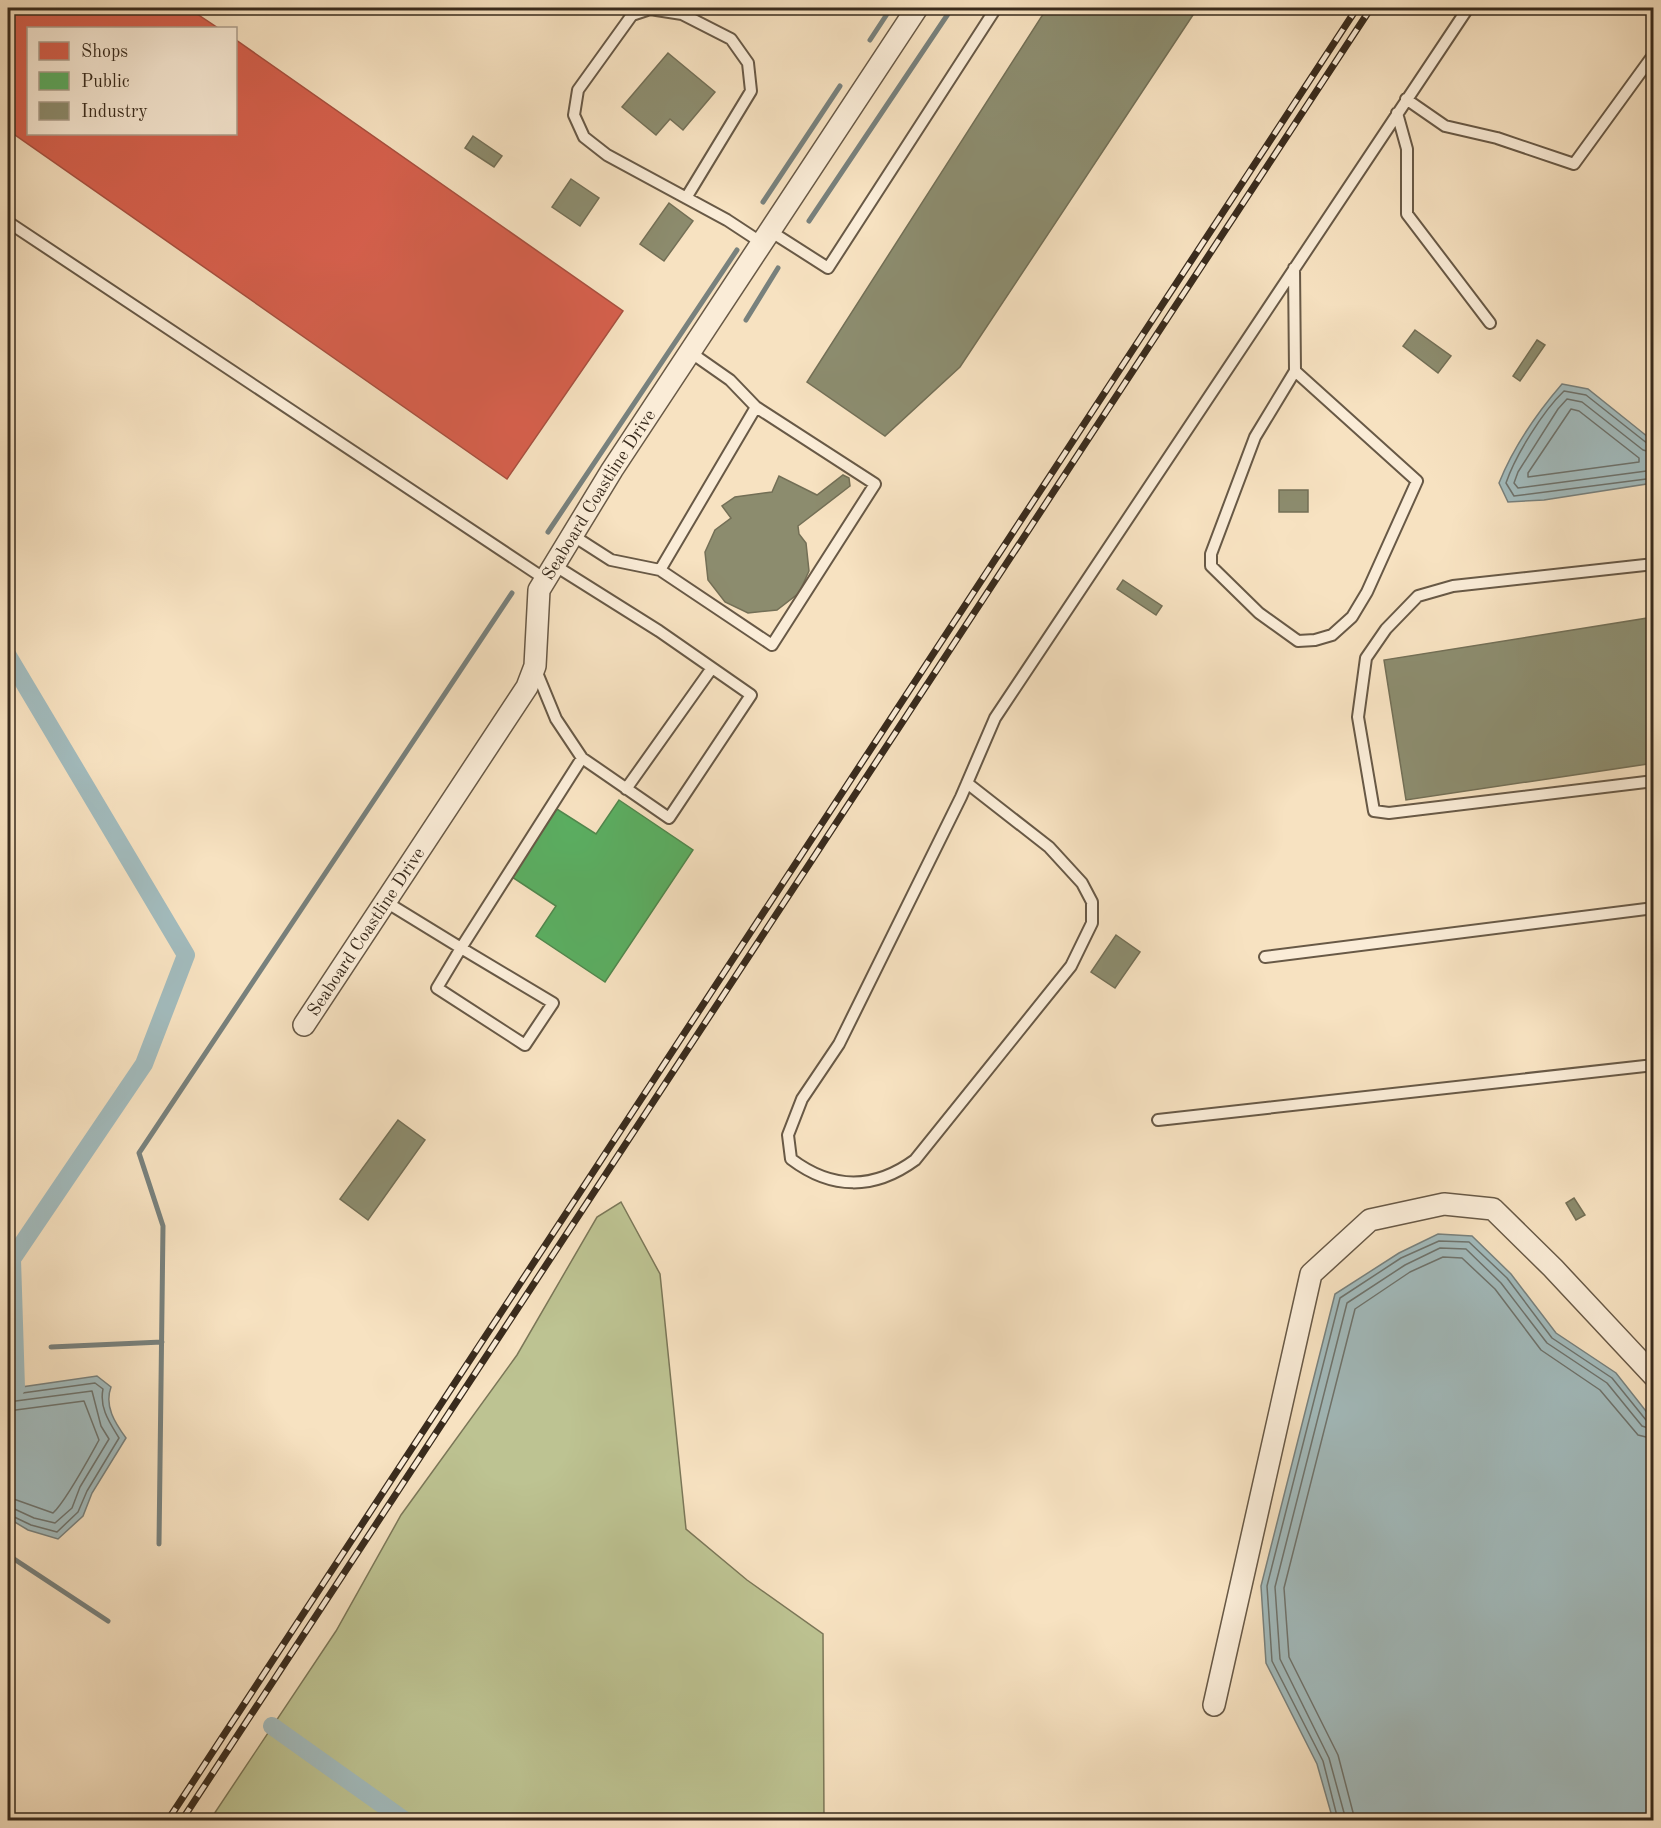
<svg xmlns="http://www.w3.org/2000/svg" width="1661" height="1828" font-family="'Old Standard TT',serif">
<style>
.green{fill:#bdc392;stroke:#7b7758;stroke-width:1.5}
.water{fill:#a2bbbd;stroke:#78817d;stroke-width:1.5}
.shops{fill:#d6604d;stroke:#a7503f;stroke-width:1.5}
.public{fill:#5aae61;stroke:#50874d;stroke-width:1.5}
.industry{fill:#8c8c6e;stroke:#736f56;stroke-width:1.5}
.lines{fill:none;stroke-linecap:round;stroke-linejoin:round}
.shore{stroke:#6e736d;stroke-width:1.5}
.stream{stroke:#78817d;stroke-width:5}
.canal{stroke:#a2bbbd;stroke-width:18}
.service-casing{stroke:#685946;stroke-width:14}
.minor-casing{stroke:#685946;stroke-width:24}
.service{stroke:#faecd7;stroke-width:10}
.minor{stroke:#faecd7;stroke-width:21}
.rail-casing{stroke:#392b1d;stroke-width:7}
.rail{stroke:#faecd7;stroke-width:4.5;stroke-dasharray:14;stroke-linecap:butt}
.labels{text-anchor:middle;stroke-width:6;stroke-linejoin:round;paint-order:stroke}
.street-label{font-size:18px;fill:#392b1d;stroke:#faecd7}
</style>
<rect width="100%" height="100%" fill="#f7e2c1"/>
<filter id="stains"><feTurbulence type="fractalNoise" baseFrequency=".00333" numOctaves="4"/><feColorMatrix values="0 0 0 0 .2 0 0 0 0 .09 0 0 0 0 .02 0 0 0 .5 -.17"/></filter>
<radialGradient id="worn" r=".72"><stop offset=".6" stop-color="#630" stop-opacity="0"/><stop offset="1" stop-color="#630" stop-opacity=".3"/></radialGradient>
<path class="green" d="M 621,1202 L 660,1274 L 686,1529 L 747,1580 L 823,1634 L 824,1820 L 210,1820 L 336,1631 L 401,1515 L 517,1355 L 597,1217 Z"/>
<path class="water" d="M 1562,384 L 1588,389 L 1653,441 L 1653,483 L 1544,500 L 1508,502 L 1499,483 C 1513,448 1537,413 1562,384 Z
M 1438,1234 L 1472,1236 L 1511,1274 L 1556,1333 L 1616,1373 L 1653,1420 L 1653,1820 L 1333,1820 L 1317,1764 L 1266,1663 L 1261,1586 L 1335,1294 L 1399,1253 Z
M 97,1376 L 111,1387 C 104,1406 115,1423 126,1438 L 92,1493 L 83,1516 L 58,1539 L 28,1530 L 8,1518 L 8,1389 Z"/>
<path class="shops" d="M 8,8 L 188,8 L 218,28 L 28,28 L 28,134 L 236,134 L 236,40 L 623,311 L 507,479 L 8,130 Z"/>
<path class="public" d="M 619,800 L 693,850 L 605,982 L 536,936 L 556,906 L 512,877 L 557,809 L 596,834 Z"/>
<path class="industry" d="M 1047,8 L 1181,8 L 1193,15 L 960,367 L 885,436 L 807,382 Z
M 668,53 L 715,92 L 683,130 L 670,119 L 656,135 L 622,107 Z
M 473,136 L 502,156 L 494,167 L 465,148 Z
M 571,179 L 599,198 L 580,226 L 552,207 Z
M 669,203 L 693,221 L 664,261 L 640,244 Z
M 1415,330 L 1451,356 L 1438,373 L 1403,346 Z
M 1537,340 L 1545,345 L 1520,381 L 1513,376 Z
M 843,475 L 849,478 L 850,486 L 798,526 L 799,534 L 806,543 L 809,571 L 799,593 L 777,610 L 748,613 L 725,602 L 708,580 L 705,552 L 715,530 L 731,518 L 722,506 L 735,497 L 772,492 L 779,476 L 817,495 Z
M 1279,490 L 1308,490 L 1308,512 L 1279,512 Z
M 1123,580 L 1162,606 L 1156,615 L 1117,589 Z
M 1654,617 L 1654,763 L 1406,800 L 1384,660 Z
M 1116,935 L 1140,952 L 1115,988 L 1091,972 Z
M 398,1120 L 425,1140 L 368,1220 L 340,1199 Z
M 1574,1198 L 1585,1215 L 1576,1220 L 1566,1203 Z"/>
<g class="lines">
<path class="shore" d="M 1571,409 L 1579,411 L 1639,458 L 1639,462 L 1528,477 L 1528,473 Z
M 1654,445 L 1648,444 L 1586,395 L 1564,391 C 1543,411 1515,456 1506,483 L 1514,496 L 1654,478
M 1654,453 L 1643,450 L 1582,402 L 1567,399 L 1558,409 L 1518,472 L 1514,483 L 1518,488 L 1654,470
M 8,1395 L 95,1383 L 103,1389 C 99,1408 110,1423 119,1438 L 87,1491 L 78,1512 L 57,1532 L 31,1525 L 8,1514
M 8,1402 L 92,1391 L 101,1426 L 109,1439 L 80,1487 L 72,1508 L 55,1523 L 34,1518 L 8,1506
M 8,1411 L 84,1401 L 99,1440 C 89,1458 66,1501 53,1513 L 8,1497
M 1338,1820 L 1323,1761 L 1272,1661 L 1267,1586 L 1340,1298 L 1401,1258 L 1439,1241 L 1469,1242 L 1507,1278 L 1552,1338 L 1612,1378 L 1646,1420 L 1654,1423
M 1346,1820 L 1329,1758 L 1280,1659 L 1275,1587 L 1347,1303 L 1405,1265 L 1440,1248 L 1466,1249 L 1501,1283 L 1547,1343 L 1607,1383 L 1642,1426 L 1654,1430
M 1355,1820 L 1338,1755 L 1289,1657 L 1284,1588 L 1355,1309 L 1410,1272 L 1443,1257 L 1462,1258 L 1495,1289 L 1541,1350 L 1600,1390 L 1638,1435 L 1654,1439"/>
<path class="stream" d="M 870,40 L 891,8
M 763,202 L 840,86
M 809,221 L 952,8
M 746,320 L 778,268
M 548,532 L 737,250
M 51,1347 L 162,1342
M 159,1544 L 163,1226 L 139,1153 L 512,593
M 8,1555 L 108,1621"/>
<path class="canal" d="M 8,656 L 186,955 L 144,1064 L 12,1259 L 16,1388
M 272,1726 L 404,1820"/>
<g class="service-casing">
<path id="service" d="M 1406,99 L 1445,126 L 1497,138 L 1574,164 L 1654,54
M 1397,113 L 1407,149 L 1407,214 L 1490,323
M 686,198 L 751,91 L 748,63 L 731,39 L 682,14 L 650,9 L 632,15 L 578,90 L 574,115 L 584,137 L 607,155 L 727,220 L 762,243
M 8,222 L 545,579
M 770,231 L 828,268 L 996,8
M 1294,268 L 1295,371 L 1417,481 L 1367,592 L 1352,617 L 1332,635 L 1315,640 L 1298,641 L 1259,613 L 1211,566 L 1211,554 L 1255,437 L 1295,371
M 572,535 L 611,560 L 660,570 L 756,407 L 730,380 L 690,352
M 1654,564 L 1453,586 L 1418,596 L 1386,629 L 1366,658 L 1358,717 L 1374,811 L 1389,813 L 1654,781
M 660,570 L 772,645 L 875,484 L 756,407
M 535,668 L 556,719 L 582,758 L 669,818 L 751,695 L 659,631 L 554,565
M 967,783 L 1049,847 L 1082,883 L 1092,902 L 1092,923 L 1071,966 L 915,1160 C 874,1190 832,1190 791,1159 L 788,1135 L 802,1099 L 839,1044 L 961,797 L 995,718 L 1468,8
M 626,789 L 712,668
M 386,902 L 461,948 L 582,758
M 461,948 L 553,1003 L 525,1045 L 437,988 Z
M 1265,957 L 1654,908
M 1158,1120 L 1654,1065"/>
</g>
<g class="minor-casing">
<g id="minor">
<path id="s1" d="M 304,1025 L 527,687 L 535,666 L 539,590 L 612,470 L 917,8"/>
<path d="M 1214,1705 L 1311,1274 L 1370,1220 L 1444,1204 L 1493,1209 L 1553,1268 L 1654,1376"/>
</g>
</g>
<use href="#service" class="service"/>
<use href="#minor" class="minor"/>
<g class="rail-casing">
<path id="rail" d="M 168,1820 L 1357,8
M 182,1820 L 1371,8"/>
</g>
<use href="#rail" class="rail"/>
</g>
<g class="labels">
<g class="street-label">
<text dy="6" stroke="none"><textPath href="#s1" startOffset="616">Seaboard Coastline Drive</textPath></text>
<text dy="6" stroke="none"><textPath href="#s1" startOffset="112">Seaboard Coastline Drive</textPath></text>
</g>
</g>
<rect width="1661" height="1828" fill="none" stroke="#f7e2c1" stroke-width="30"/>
<rect x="9" y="9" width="1643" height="1810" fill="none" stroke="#392b1d" stroke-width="3"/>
<rect x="15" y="15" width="1631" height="1798" fill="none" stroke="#392b1d" stroke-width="1.5"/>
<rect x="27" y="27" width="210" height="108" fill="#faecd7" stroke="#ad9f8d" stroke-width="1.5"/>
<rect x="39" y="42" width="30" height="18" fill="#d6604d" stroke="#ad9f8d" stroke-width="1.5"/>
<text x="81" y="57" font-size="18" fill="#392b1d">Shops</text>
<rect x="39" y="72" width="30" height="18" fill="#5aae61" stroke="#ad9f8d" stroke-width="1.5"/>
<text x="81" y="87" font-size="18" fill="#392b1d">Public</text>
<rect x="39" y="102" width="30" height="18" fill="#8c8c6e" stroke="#ad9f8d" stroke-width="1.5"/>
<text x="81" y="117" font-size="18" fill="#392b1d">Industry</text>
<rect width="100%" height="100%" filter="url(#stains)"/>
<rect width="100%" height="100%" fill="url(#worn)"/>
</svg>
